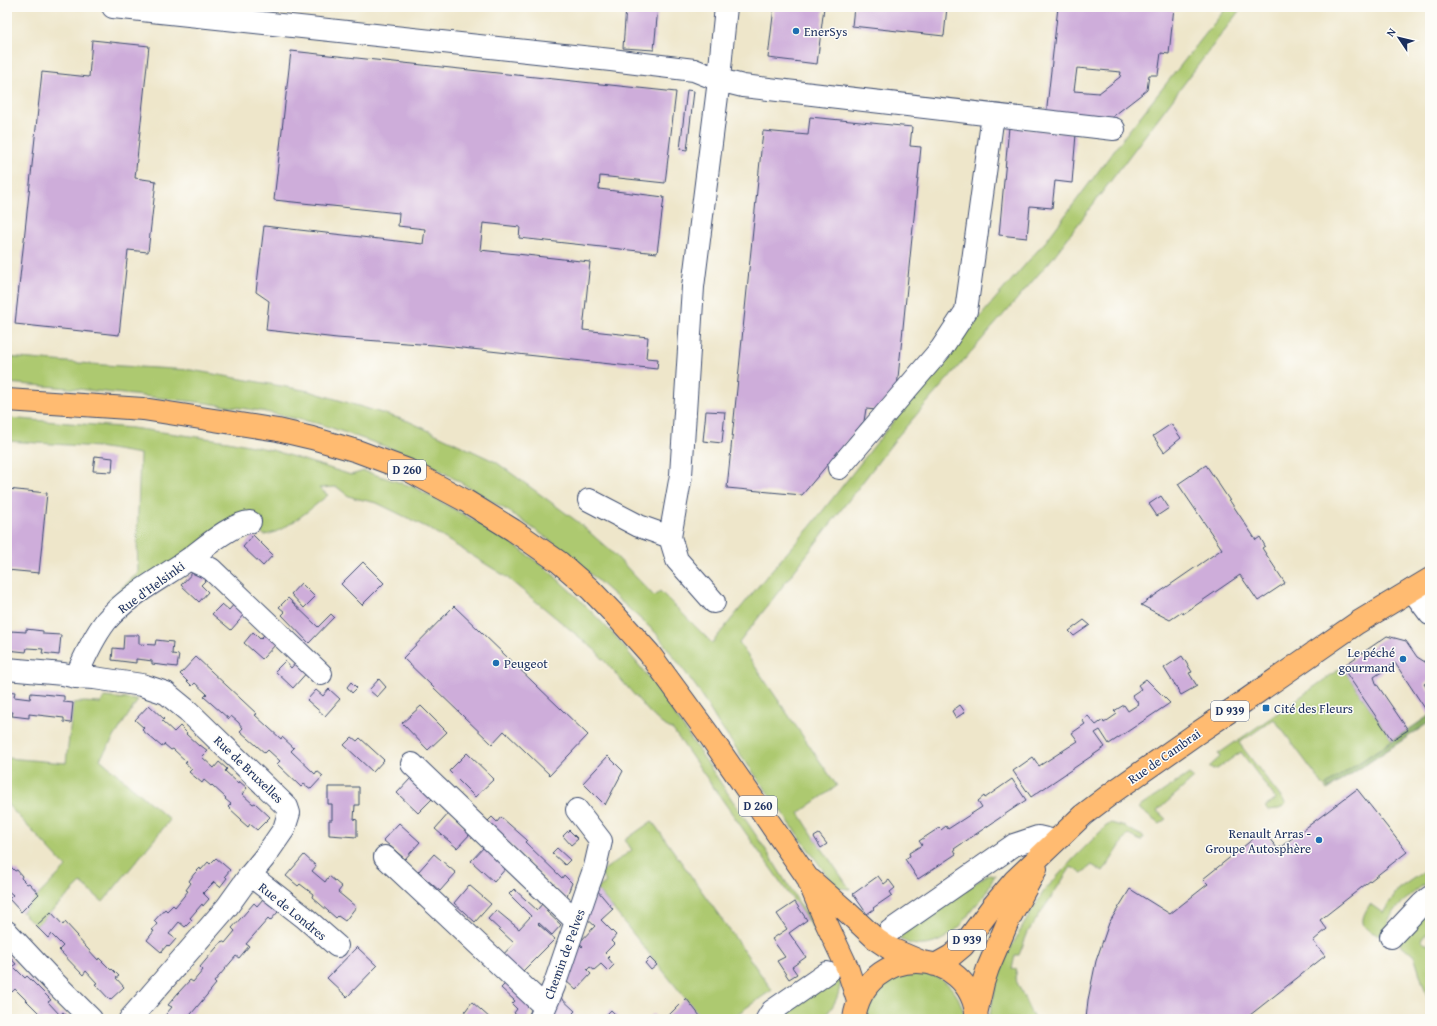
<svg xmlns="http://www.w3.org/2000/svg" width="1437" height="1026" font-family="'Gentium Book Plus',serif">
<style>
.green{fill:#adc970;stroke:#647c67}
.forest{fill:#8aad62;stroke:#526e60}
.building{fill:#ceadda;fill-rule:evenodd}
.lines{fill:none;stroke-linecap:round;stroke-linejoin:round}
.minor-casing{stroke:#3b4a6e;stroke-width:24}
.major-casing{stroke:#3b4a6e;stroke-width:24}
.minor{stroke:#fff;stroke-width:22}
.major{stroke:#ffbb71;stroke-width:22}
.poi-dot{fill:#1f6fb2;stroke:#fdfcf7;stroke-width:1.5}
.labels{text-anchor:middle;stroke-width:3;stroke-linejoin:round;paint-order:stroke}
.shield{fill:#fdfcf7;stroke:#5f6c8c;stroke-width:1}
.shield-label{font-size:12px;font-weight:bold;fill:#1b2f5e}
.poi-label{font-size:13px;fill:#1b2f5e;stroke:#fdfcf7;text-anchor:start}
.street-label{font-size:13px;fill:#1b2f5e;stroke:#fdfcf7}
</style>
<rect width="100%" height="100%" fill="#fdfcf7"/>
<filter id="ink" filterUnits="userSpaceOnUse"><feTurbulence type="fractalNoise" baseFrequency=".025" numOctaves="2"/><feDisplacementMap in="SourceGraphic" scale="8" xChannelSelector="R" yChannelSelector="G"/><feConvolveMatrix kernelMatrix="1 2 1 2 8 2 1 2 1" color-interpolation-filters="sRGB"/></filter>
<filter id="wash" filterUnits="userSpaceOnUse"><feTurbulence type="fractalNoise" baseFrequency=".012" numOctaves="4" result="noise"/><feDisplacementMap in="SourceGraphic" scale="16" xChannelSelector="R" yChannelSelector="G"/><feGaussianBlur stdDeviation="0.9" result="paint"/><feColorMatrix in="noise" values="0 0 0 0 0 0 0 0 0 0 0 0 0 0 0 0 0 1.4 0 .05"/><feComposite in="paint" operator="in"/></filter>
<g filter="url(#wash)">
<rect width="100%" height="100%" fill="#eee6ca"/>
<path class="green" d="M 1227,7 L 1242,7 L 1051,260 L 898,436 L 739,643 L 837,786 L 799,813 L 814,837 L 850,889 L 836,888 L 718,723 L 697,688 L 656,633 L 565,551 L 510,512 L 433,466 L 401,452 L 320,424 L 261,411 L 206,403 L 69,388 L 7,383 L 7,357 L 104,365 L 191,370 L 309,391 L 408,421 L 496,462 L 578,522 L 615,555 L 654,596 L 660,591 L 712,643 L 769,573 L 810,527 L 893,422 L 995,299 L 1046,241 L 1127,133 Z
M 7,418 L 132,428 L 228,441 L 272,450 L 351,475 L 364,471 L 414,487 L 502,536 L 549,571 L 580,600 L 616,637 L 654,684 L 766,850 L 827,948 L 673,730 L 662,724 L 650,713 L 595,650 L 505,576 L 428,528 L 377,503 L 354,498 L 347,495 L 337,487 L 319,488 L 328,495 C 313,507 282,534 264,535 L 250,522 L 125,602 L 108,600 L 138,573 L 137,540 L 140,454 L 98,447 L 7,441 Z
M 1342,667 L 1392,740 L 1327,785 L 1329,789 L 1327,790 L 1274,719 L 1239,743 L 1286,804 L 1279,809 L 1268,810 L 1265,807 L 1276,799 L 1241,752 L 1217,769 L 1213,770 L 1209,767 L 1220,757 L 1218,754 L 1279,712 Z
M 104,697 L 138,700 L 100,759 L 170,820 L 103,902 L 81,883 L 36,926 L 22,912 L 66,867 L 7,804 L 7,758 L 66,763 L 73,703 C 82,701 92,703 101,703 Z
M 1189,774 L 1194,778 L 1157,811 L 1166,819 L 1159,824 L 1138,808 Z
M 652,821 L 772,990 L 730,1019 L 702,1019 L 597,889 L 606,882 L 601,874 L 601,872 L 632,850 L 625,840 Z
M 1111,823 L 1125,827 L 1144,837 L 1141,841 L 1128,834 L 1103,872 L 1092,865 L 1082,873 L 1071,867 L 1028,932 L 1019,955 L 1015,955 L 1012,969 L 1017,970 L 1015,978 L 1034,1019 L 989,1019 L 999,969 L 1024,924 L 1044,891 L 1076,856 L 1105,827 Z
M 1430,867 L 1430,880 C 1414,892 1403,900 1391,916 C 1387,921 1387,932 1380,934 C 1377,935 1374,933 1371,932 C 1357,924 1364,914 1370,904 L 1383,913 L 1398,889 Z
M 989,874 L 995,875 C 991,882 988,890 983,897 C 980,902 974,906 971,911 C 968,915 965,920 962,924 C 944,943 919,954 896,936 Z
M 1430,907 L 1430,932 L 1423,936 L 1421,940 L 1430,946 L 1430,1006 L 1414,956 L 1397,941 Z
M 913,971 C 919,973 926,973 932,975 C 951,981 962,1000 965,1019 L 861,1019 L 862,1011 L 886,979 Z
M 835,974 L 841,978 C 839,998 835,1004 823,1019 L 784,1019 L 789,1007 Z"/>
<path class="forest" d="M 1430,715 L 1430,722 L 1329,789 L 1326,785 Z"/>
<g id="blocks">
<path class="building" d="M 626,7 L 658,7 L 654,50 L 623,48 Z
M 774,7 L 824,7 L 817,64 L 768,58 Z
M 854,7 L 947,7 L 944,36 L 852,26 Z
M 1058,7 L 1174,7 L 1169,54 L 1161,53 L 1158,75 L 1149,75 L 1147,90 L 1107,121 L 1046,116 ZM 1077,68 L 1121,72 L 1120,77 L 1099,93 L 1074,91 Z
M 92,40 L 149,46 L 135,178 L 156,181 L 148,252 L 128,250 L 119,335 L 15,324 L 42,72 L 89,77 Z
M 291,51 L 676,92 L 665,183 L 600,176 L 599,189 L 664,197 L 657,253 L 519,238 L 520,227 L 483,223 L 480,250 L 590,262 L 583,330 L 648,337 L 646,358 L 658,359 L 657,369 L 434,345 L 337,338 L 266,330 L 269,301 L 256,292 L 264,226 L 423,244 L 425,229 L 398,226 L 399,213 L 274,200 Z
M 687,90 L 694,91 L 687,150 L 680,149 Z
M 810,117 L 912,127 L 910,146 L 921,147 L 897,388 L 876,410 L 866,409 L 864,421 L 802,495 L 727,488 L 763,131 L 808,135 Z
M 1009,127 L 1076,134 L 1072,183 L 1055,181 L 1052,208 L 1030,206 L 1027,238 L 999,235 Z
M 706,411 L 725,412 L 722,443 L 703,441 Z
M 1171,424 L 1181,438 L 1164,452 L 1153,436 Z
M 95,456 L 113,458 L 112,472 L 93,471 Z
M 1206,465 L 1256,540 L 1260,537 L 1265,546 L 1262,548 L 1285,583 L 1258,601 L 1240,575 L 1183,614 L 1182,612 L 1170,620 L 1141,605 L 1222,549 L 1178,484 Z
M 7,489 L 47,493 L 39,573 L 7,570 Z
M 1161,496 L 1169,508 L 1157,516 L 1149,504 Z
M 253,535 L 273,555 L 263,566 L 243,547 Z
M 363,562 L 384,583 L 362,605 L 341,584 Z
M 197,568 L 208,578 L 201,585 L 208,592 L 199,602 L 181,585 Z
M 301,583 L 315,597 L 304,608 L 291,594 Z
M 288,598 L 318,627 L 331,614 L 334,617 L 309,643 L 282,615 L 285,612 L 279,607 Z
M 235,603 L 246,613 L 231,630 L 212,614 L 222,604 L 229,610 Z
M 454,606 L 588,735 L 550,775 L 504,731 L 492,744 L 403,658 Z
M 1084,620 L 1090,625 L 1074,636 L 1069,631 Z
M 7,627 L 10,627 L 10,631 L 26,632 L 26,629 L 43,631 L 43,634 L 61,635 L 59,655 L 42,653 L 43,649 L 27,648 L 26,652 L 7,650 Z
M 253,632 L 260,639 L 267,632 L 278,642 L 262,659 L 244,643 Z
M 124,635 L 139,635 L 139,644 L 155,645 L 156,640 L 173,642 L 172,654 L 179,655 L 177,667 L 152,664 L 152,661 L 145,660 L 136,659 L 136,663 L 112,660 L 113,648 L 123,649 Z
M 1387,636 L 1406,641 L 1417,657 L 1425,662 L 1430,667 L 1430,680 L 1424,684 L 1430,693 L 1430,716 L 1395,663 L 1374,677 L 1376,683 L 1408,730 L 1392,740 L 1342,667 Z
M 1182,656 L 1192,672 L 1189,673 L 1197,686 L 1181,695 L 1164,668 Z
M 196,657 L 257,714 L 255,715 L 281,739 L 282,737 L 294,748 L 291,751 L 315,774 L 317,771 L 323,776 L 311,789 L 304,784 L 301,787 L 277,764 L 280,761 L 268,750 L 265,753 L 240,731 L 243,728 L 238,722 L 231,716 L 229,719 L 204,697 L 207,694 L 195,683 L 192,686 L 180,674 Z
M 298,660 L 309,670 L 293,688 L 275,671 L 285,661 L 291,668 Z
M 379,679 L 386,687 L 377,697 L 369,690 Z
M 1146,679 L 1170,703 L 1109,744 L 1100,730 L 1095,733 L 1105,747 L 1031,797 L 1013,771 L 1033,757 L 1039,766 L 1078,741 L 1072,733 L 1085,724 L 1082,720 L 1088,716 L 1096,725 L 1103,720 L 1104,723 L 1117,714 L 1114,711 L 1124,705 L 1128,711 L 1139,704 L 1132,695 L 1141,689 L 1138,685 Z
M 351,682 L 357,688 L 352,693 L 347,687 Z
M 329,689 L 340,699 L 325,716 L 307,700 L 316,690 L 323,696 Z
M 7,691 L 15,692 L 14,697 L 30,699 L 31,693 L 64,696 L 64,702 L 73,703 L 71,723 L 64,722 L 64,718 L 29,714 L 29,718 L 12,716 L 13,712 L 7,712 Z
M 149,705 L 164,719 L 162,721 L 174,732 L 180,726 L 187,733 L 186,734 L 199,746 L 200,745 L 208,751 L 202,757 L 214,768 L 219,762 L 227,769 L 225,771 L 238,783 L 239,781 L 247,788 L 242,794 L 253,804 L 255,803 L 270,817 L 257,830 L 250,824 L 248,827 L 240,820 L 241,819 L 228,807 L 231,804 L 225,799 L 226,798 L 212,785 L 211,786 L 204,780 L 202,783 L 189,772 L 192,769 L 185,763 L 187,762 L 173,749 L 171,750 L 164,744 L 162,747 L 142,730 L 144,728 L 135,720 Z
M 960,705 L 965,712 L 956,718 L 952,711 Z
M 421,706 L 447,732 L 428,750 L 402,723 Z
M 352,737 L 357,741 L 360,738 L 384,760 L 373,772 L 344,745 Z
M 467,753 L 494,779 L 475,797 L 449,771 Z
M 608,756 L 623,771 L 605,805 L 583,783 Z
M 411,778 L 433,798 L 418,813 L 397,793 Z
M 1012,779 L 1026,800 L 954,849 L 956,854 L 918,879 L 905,859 L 910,856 L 909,853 L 922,845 L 919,841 L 939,828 L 941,830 L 946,826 L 948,829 L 982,807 L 978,801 L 984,796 L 985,798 Z
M 328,787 L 359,787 L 359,805 L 355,805 L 354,819 L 357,820 L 357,837 L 329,835 L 329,820 L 332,820 L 332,804 L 328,804 Z
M 1357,789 L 1407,852 L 1320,920 L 1327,929 L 1313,941 L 1325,956 L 1245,1019 L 1086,1019 L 1088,1000 L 1096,961 L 1109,923 L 1130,889 L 1170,914 L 1208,884 L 1203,879 L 1263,831 L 1278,849 Z
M 449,813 L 471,833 L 457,848 L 435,829 Z
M 492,817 L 497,822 L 501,817 L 527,840 L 525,842 L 562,878 L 564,875 L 572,883 L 566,898 L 487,822 Z
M 399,823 L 420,842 L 405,859 L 383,840 Z
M 569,830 L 578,839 L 571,845 L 563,836 Z
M 819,834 L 827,844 L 821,848 L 814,837 Z
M 485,846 L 507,867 L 494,882 L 471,861 Z
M 557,848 L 570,860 L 565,865 L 552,853 Z
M 434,854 L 456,873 L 440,891 L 418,872 Z
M 304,855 L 316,866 L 312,871 L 325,882 L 329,876 L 342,887 L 338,892 L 356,907 L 345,921 L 338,916 L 336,918 L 312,897 L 313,894 L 300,884 L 298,886 L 286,876 Z
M 216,858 L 230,870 L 225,876 L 227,878 L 220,887 L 214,882 L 203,893 L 209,899 L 203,906 L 202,904 L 190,918 L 192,920 L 185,927 L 179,922 L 169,934 L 176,939 L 169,947 L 167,945 L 161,952 L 147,940 L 154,931 L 152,930 L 157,924 L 154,921 L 165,909 L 167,911 L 173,905 L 175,907 L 188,891 L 186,890 L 191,883 L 189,881 L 194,874 L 200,868 L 201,870 L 208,862 L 210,864 Z
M 7,863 L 15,871 L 17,870 L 22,876 L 21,878 L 27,884 L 29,883 L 39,894 L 21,912 L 9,899 L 13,895 L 7,890 Z
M 878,876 L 884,884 L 889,880 L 895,888 L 890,892 L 892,895 L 873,908 L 874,909 L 867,914 L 853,894 Z
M 469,885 L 491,904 L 475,922 L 454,903 Z
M 514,889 L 537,910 L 542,904 L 549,909 L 546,911 L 561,925 L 552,935 L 539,923 L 538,924 L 555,939 L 519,975 L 500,958 L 514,943 L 488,919 L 496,910 L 519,929 L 531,916 L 509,894 Z
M 597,890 L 613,909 L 601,920 L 616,935 L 611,941 L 614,944 L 605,953 L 609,957 L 608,958 L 614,965 L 608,971 L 601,964 L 594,970 L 590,967 L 587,970 L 591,974 L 576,990 L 565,980 L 579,944 L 582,947 L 583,946 L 579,943 L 595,926 L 586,918 Z
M 263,899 L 278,912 L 270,921 L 268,919 L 246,944 L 249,946 L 239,958 L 236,956 L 214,982 L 216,984 L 187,1019 L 162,1019 L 172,1007 L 168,1005 L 178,993 L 190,980 L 193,982 L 203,970 L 200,967 L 222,941 L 225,943 L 235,931 L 232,928 L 241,918 L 254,903 L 257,906 Z
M 795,902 L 807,920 L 789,933 L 806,957 L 792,967 L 797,974 L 789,979 L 777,961 L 785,957 L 772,939 L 787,929 L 777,914 Z
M 51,912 L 63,925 L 65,922 L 77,935 L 76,936 L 98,960 L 99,958 L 111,970 L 112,969 L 119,976 L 116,978 L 124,987 L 110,1000 L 95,984 L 97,983 L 86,971 L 83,975 L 59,950 L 63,946 L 51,934 L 48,938 L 36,926 Z
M 357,947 L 377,966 L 347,997 L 327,978 Z
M 7,954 L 16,964 L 13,966 L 25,978 L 27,976 L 51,1000 L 48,1002 L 60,1015 L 63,1012 L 70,1019 L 39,1019 L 37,1017 L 40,1014 L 15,989 L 12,992 L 7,987 Z
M 650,958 L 657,965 L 651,970 L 645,963 Z
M 509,980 L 534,1003 L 527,1019 L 521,1019 L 514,1013 L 517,1009 L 512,1004 L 515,1001 L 501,988 Z
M 559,996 L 575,1011 L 573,1013 L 576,1016 L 573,1019 L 569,1017 L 567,1019 L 549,1019 Z
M 686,998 L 700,1016 L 697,1019 L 665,1019 Z
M 472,1002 L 491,1019 L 469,1019 L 463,1014 Z
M 611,1010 L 620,1019 L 602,1019 Z
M 653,1014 L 658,1019 L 647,1019 Z"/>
</g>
</g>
<g filter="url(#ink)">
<use href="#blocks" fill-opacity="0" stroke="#3b4a6e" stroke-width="1"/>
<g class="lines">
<g class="minor-casing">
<path id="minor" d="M 113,7 L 611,60 L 694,70 L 719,80 L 743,86 L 1114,129
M 839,468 L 941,349 L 966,311 L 993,115
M 589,500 L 639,526 L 670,537
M 189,559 L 211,569 L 321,674
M 1412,590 L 1430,614
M 714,602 L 677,560 L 670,537 L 681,475 L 693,287 L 719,80 L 722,46 L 726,7
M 7,669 L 63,674 L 76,677 L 94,678 L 142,685 L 166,693 L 188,711 L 287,807 L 289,813 L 284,829 L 264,858 L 250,875 L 227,907 L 130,1019
M 76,677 C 84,658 93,638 106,621 C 129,594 161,579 189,559 C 204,548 232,523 250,522
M 412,764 L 576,921
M 385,857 L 545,1007
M 250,875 L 304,917 L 337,946
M 890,931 L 1014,845 L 1038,837 L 1055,841
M 7,932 L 53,981 L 91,1019
M 1391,937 L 1422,904 L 1430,897
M 540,1019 L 554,986 L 587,889 L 595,867 L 601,841 L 577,810
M 767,1019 L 772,1011 L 827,973"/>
</g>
<g class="major-casing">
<path id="major" d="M 7,400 L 143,409 L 278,430 L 312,438 L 357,451 L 408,470 L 466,501 L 513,530 L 559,562 L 590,589 L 615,615 L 649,653 L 709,735 L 807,877 L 824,918 L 847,967 L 858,1001
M 811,880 L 846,911 L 877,940 L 889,948 L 922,962
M 935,965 L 951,956 L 963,946 L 992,907 L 1014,881 L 1083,815 L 1116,790 L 1196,734 L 1242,703 L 1357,623 L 1430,579
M 976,1014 L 983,983 L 988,968 L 1009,919 L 1036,869
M 854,1019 C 865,942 971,944 977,1019"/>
</g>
<use href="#minor" class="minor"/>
<use href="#major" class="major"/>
</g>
</g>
<g class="poi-dot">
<circle cx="796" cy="31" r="4"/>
<circle cx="1403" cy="659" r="4"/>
<circle cx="496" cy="663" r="4"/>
<rect x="1262" y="704" width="8" height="8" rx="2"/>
<circle cx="1319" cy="840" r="4"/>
</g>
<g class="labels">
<g class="shield">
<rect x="388" y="460" width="38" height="20" rx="3"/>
<rect x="1211" y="701" width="38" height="20" rx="3"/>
<rect x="739" y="796" width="38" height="20" rx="3"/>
<rect x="948" y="930" width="38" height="20" rx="3"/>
</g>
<g class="shield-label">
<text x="407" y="474">D 260</text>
<text x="1230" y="715">D 939</text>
<text x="758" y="810">D 260</text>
<text x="967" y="944">D 939</text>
</g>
<g class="poi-label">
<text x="804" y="36">EnerSys</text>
<text x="1395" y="657" text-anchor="end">Le péché<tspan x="1395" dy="15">gourmand</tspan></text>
<text x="504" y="668">Peugeot</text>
<text x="1274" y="713">Cité des Fleurs</text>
<text x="1311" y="838" text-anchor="end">Renault Arras -<tspan x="1311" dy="15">Groupe Autosphère</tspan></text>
</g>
<g class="street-label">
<text transform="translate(151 587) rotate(-36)" y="5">Rue d'Helsinki</text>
<text transform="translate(1164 756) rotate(-35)" y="5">Rue de Cambrai</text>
<text transform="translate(249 769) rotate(44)" y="5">Rue de Bruxelles</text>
<text transform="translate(293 911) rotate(39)" y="5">Rue de Londres</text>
<text transform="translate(564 954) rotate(-70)" y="5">Chemin de Pelves</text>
</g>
</g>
<rect width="1437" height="1026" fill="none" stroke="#fdfcf7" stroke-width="24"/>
<g transform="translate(1399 38) rotate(305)" stroke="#fdfcf7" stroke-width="3" paint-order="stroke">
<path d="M0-3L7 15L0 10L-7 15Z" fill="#1b2f5e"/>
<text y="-6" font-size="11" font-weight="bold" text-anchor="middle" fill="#1b2f5e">N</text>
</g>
</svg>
